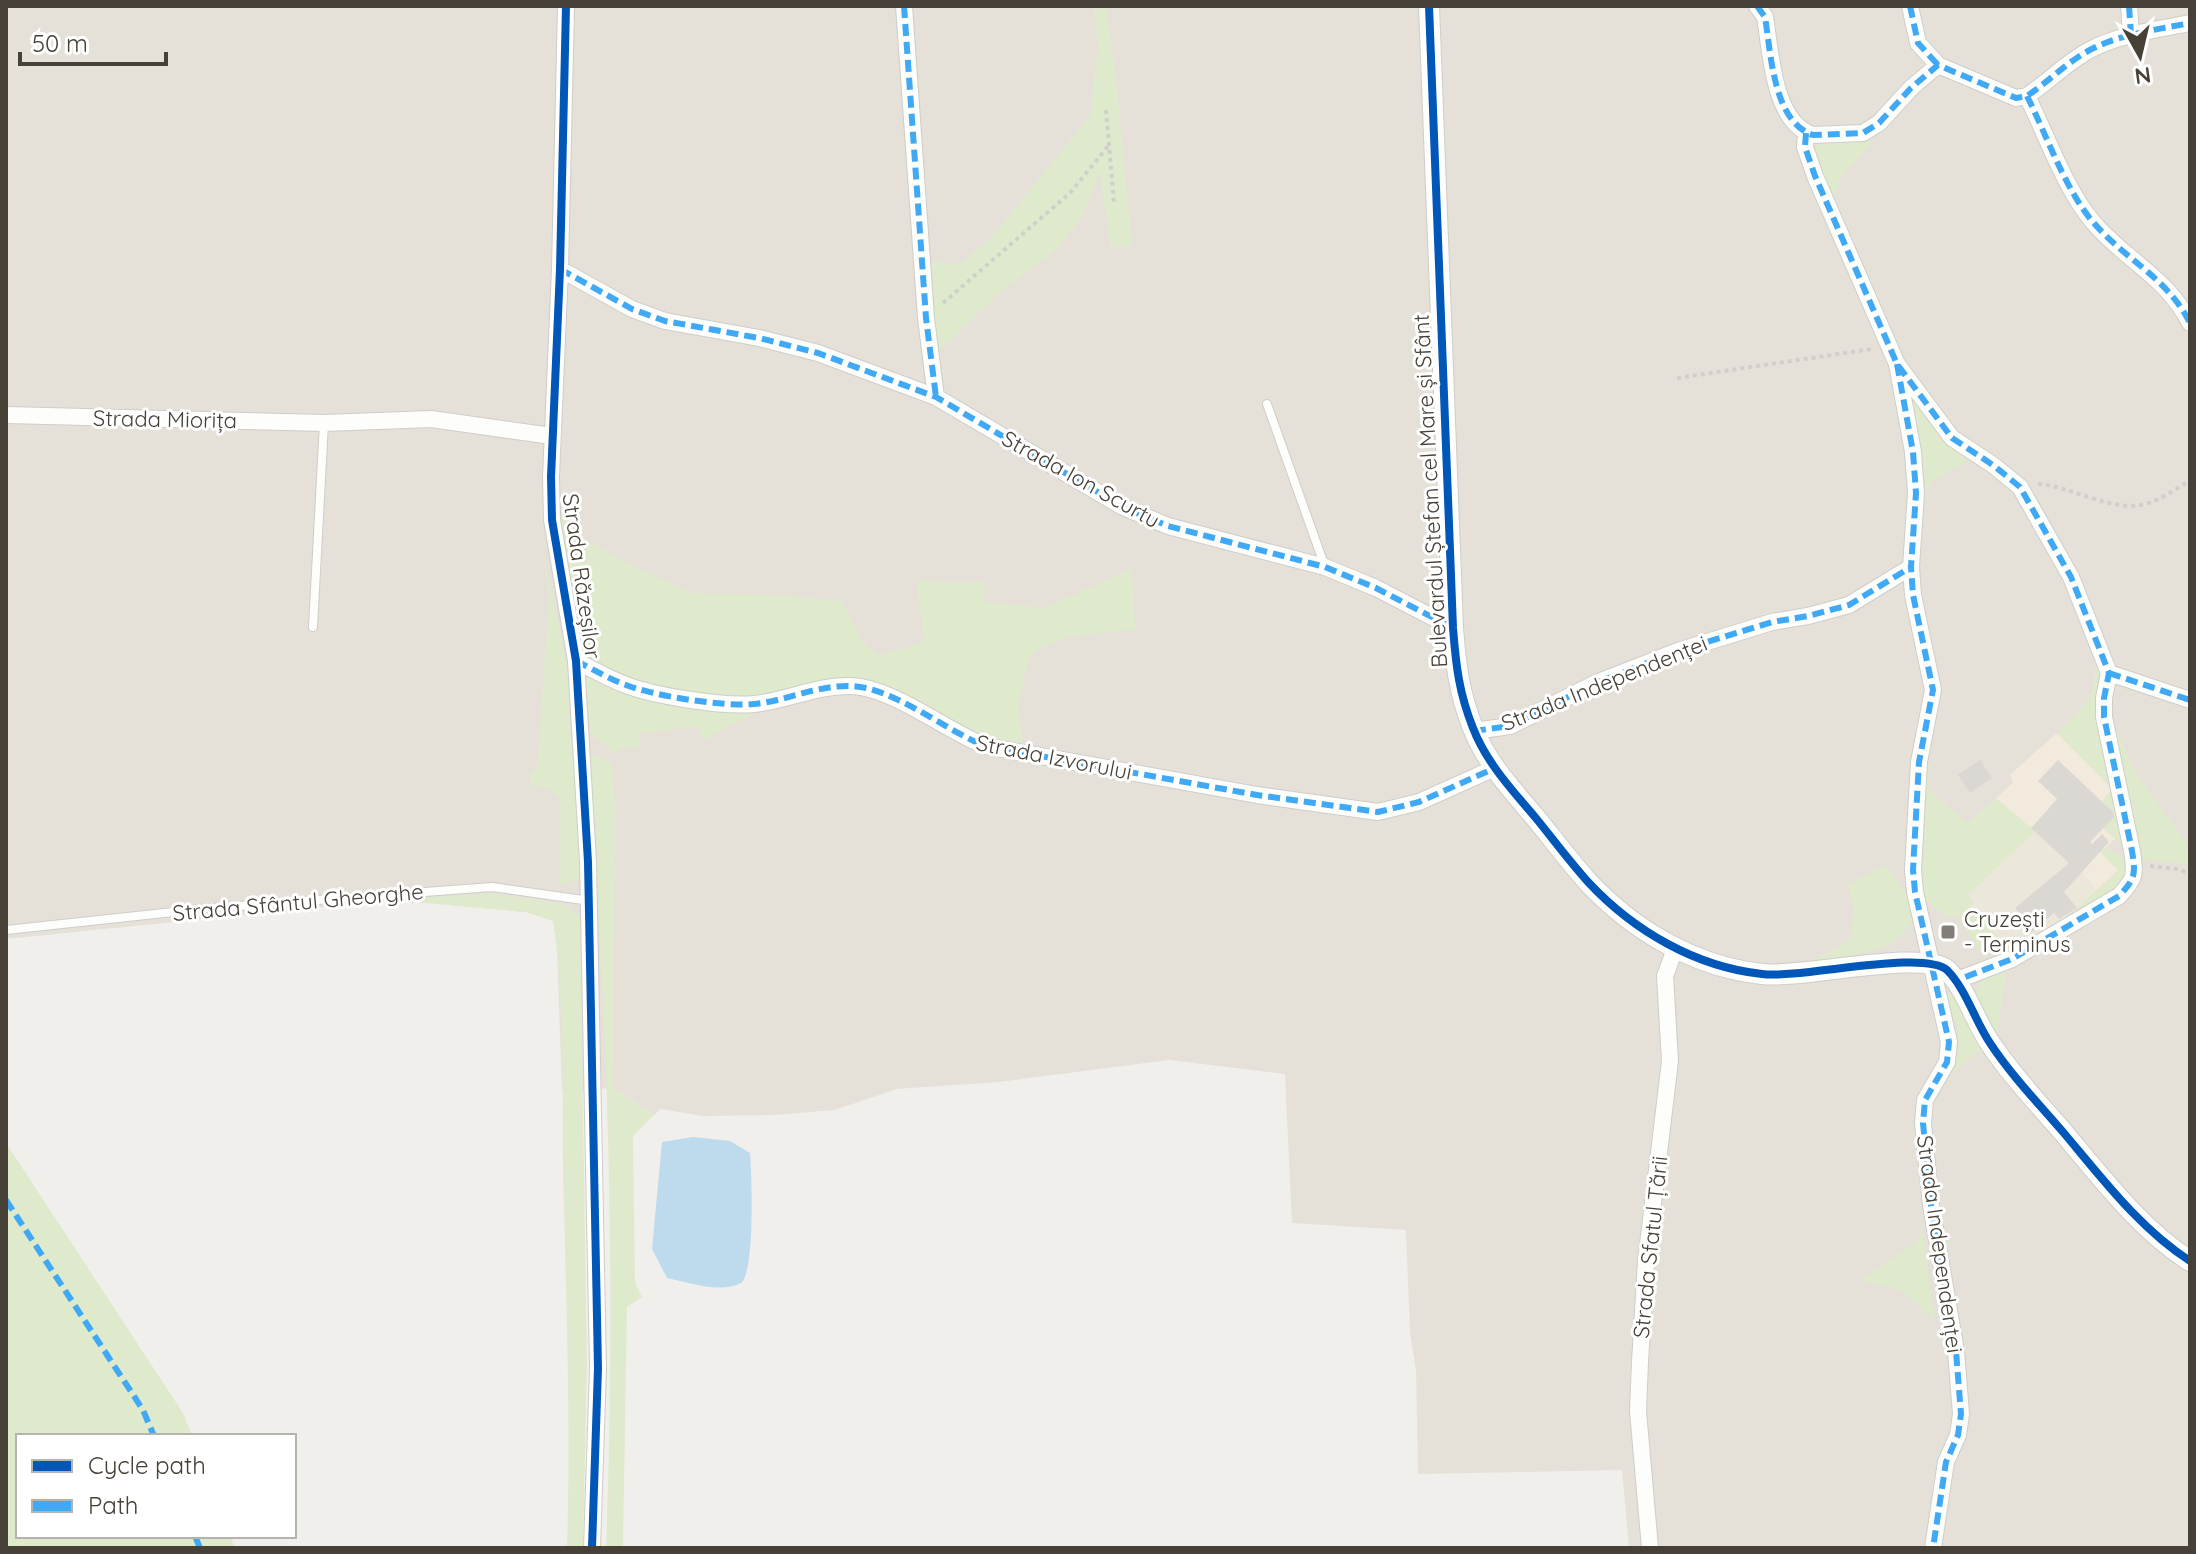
<svg xmlns="http://www.w3.org/2000/svg" width="2196" height="1554" font-family="Quicksand,sans-serif">
<style>
.residential{fill:#e5e1d9}
.commercial{fill:#f3eade}
.education{fill:#ebe7db}
.green{fill:#dfeacc}
.water{fill:#bddbed}
.building{fill:#dbd8d3}
.lines{fill:none;stroke-linecap:round;stroke-linejoin:round}
.service-casing{stroke:#cfcdc8;stroke-width:10}
.minor-casing{stroke:#cfcdc8;stroke-width:18}
.tertiary-casing{stroke:#cfcdc8;stroke-width:22}
.path{stroke:#d1cfcc;stroke-width:4;stroke-dasharray:4 4;stroke-linecap:butt}
.service{stroke:#fdfdfc;stroke-width:8}
.minor{stroke:#fdfdfc;stroke-width:16}
.tertiary{stroke:#fdfdfc;stroke-width:20}
.quiet{stroke:#3fa9f5;stroke-width:6;stroke-dasharray:12 6;stroke-linecap:butt}
.cycleway-casing{stroke:#fff;stroke-width:13}
.cycleway{stroke:#0057b8;stroke-width:8}
.poi-dot{fill:#827d76;stroke:#fff;stroke-width:3}
.labels{text-anchor:middle;stroke-width:6;stroke-linejoin:round;paint-order:stroke}
.street-label{font-size:22px;fill:#474037;stroke:#fff}
.poi-label{font-size:22px;fill:#474037;stroke:#fff;text-anchor:start}
</style>
<rect width="100%" height="100%" fill="#f1efeb"/>
<path class="residential" d="M 6,6 L 2190,6 L 2190,1548 L 1629,1548 L 1622,1470 L 1418,1474 L 1416,1371 L 1410,1333 L 1406,1230 L 1292,1223 L 1285,1074 L 1169,1060 L 999,1082 L 897,1089 L 835,1110 L 773,1115 L 702,1116 L 661,1109 L 654,1115 L 613,1088 L 562,1091 L 557,948 L 553,921 L 526,912 L 393,900 L 6,939 Z"/>
<path class="commercial" d="M 2057,733 L 2113,789 L 2115,815 L 2103,828 L 2115,839 L 2101,852 L 2118,870 L 2096,892 L 2091,882 L 1996,798 L 2013,783 L 2010,775 Z"/>
<path class="education" d="M 2035,831 L 2091,882 L 2096,892 L 2061,921 L 2036,939 L 2007,943 L 1998,939 L 1980,911 L 1976,913 L 1970,906 L 1973,904 L 1967,895 Z"/>
<path class="green" d="M 1094,6 L 1106,6 L 1117,88 L 1132,246 L 1111,249 L 1100,171 L 1085,212 L 1060,246 L 998,294 L 936,354 L 929,260 L 959,265 L 990,239 L 1090,116 L 1098,47 Z
M 1865,139 L 1873,142 L 1840,178 L 1834,198 L 1826,186 L 1814,148 L 1819,140 Z
M 1907,384 L 1971,458 L 1930,483 L 1924,502 Z
M 561,505 L 580,537 L 635,567 L 692,593 L 793,596 L 841,601 L 863,642 L 879,656 L 924,642 L 917,581 L 983,582 L 985,602 L 1045,608 L 1132,568 L 1135,629 L 1062,638 L 1037,650 L 1028,660 L 1018,705 L 1023,744 L 968,732 L 891,690 L 798,686 L 758,696 L 710,696 L 629,680 L 592,661 L 582,651 L 561,532 Z
M 543,551 L 565,656 L 572,674 L 569,711 L 582,869 L 579,878 L 559,886 L 559,799 L 548,787 L 531,786 L 530,772 L 537,770 L 549,598 Z
M 2095,655 L 2100,676 L 2126,843 L 2115,839 L 2103,828 L 2115,815 L 2101,802 L 2112,789 L 2057,733 C 2086,703 2097,700 2095,655 Z
M 583,672 L 764,708 L 706,739 L 698,736 L 700,726 L 638,734 L 640,747 L 620,748 L 616,754 L 587,730 Z
M 2113,723 L 2138,776 L 2190,849 L 2190,864 L 2141,859 Z
M 597,755 L 612,764 L 615,805 L 613,1088 L 654,1115 L 633,1136 L 635,1282 L 642,1297 L 627,1307 L 623,1548 L 606,1548 C 616,1284 608,1019 589,756 Z
M 1929,764 L 1929,790 L 1967,823 L 1996,798 L 2035,831 L 1968,895 L 1974,903 L 1970,907 L 1975,913 L 1979,911 C 2001,943 1997,944 2036,939 L 2003,950 L 1980,951 L 1957,915 L 1951,919 L 1920,897 L 1921,780 Z
M 2105,848 L 2128,859 C 2129,866 2130,872 2125,878 C 2115,889 2091,906 2077,908 L 2118,870 L 2100,852 Z
M 1886,865 L 1906,895 L 1915,918 L 1894,942 L 1875,950 L 1821,962 L 1817,958 L 1850,940 L 1854,908 L 1848,884 Z
M 490,893 L 564,904 L 580,917 L 587,1361 L 583,1548 L 567,1548 C 571,1422 566,1296 563,1170 C 562,1091 565,999 553,921 L 526,912 L 393,900 Z
M 2007,969 L 1996,1038 L 1980,1013 L 1976,991 L 1984,979 Z
M 1949,992 L 1983,1047 L 1952,1074 L 1959,1030 L 1945,997 Z
M 6,1143 L 183,1413 L 192,1436 L 18,1436 L 18,1536 L 231,1536 L 234,1548 L 6,1548 Z
M 1923,1229 L 1934,1320 L 1903,1291 L 1860,1280 L 1915,1243 Z"/>
<path class="water" d="M 693,1137 L 730,1141 L 750,1153 C 752,1172 755,1274 741,1283 C 721,1294 687,1282 667,1278 L 652,1249 L 662,1142 Z"/>
<path class="building" d="M 1980,760 L 1992,778 L 1970,793 L 1958,775 Z
M 2058,760 L 2113,812 L 2114,817 L 2090,842 L 2092,844 L 2102,834 L 2109,842 L 2064,892 L 2077,908 L 2059,919 L 2054,913 L 2029,935 L 2017,921 L 2022,916 L 2015,908 L 2069,863 L 2031,828 L 2057,799 L 2038,781 Z"/>
<g class="lines">
<g class="service-casing">
<path id="service" d="M 1267,404 L 1325,567
M 313,627 L 324,423
M 6,930 L 211,908 L 492,887 L 590,901"/>
</g>
<g class="minor-casing">
<path id="minor" d="M 566,6 L 560,269 L 551,477 L 552,520 L 576,661 L 588,862 L 598,1368 L 592,1548
M 904,6 L 926,318 L 936,397
M 1757,6 L 1765,17 C 1771,53 1773,122 1813,135 L 1863,133 L 1879,123 L 1911,88 L 1938,65 L 2016,98 L 2027,96 C 2048,82 2066,63 2088,51 C 2119,34 2156,30 2190,23
M 1910,6 L 1918,43 L 1938,65
M 2129,6 L 2131,35
M 2027,96 C 2046,134 2066,191 2093,222 C 2125,260 2167,277 2190,323
M 1806,133 L 1805,147 L 1815,176 L 1897,364 L 1952,438 L 1993,465 L 2020,487 L 2071,577 L 2109,673 L 2104,698 L 2104,717 L 2132,851 C 2136,875 2135,879 2119,896 L 2012,959 L 1955,981
M 560,269 L 632,309 L 665,321 L 759,338 L 818,353 L 936,397 L 1123,507 L 1168,526 L 1325,567 L 1376,588 L 1453,628
M 1897,364 L 1913,452 L 1916,493 L 1911,567 L 1913,595 L 1933,690 L 1919,762 L 1913,870 L 1915,892 L 1949,1042 L 1947,1062 L 1925,1100 L 1923,1123 L 1931,1205 L 1956,1351 L 1961,1414 L 1958,1435 L 1946,1462 L 1933,1548
M 6,415 L 324,423 L 431,419 L 552,436
M 576,661 C 593,669 609,679 626,685 C 655,696 723,707 754,704 C 786,701 817,685 851,686 C 892,687 945,730 985,746 L 1257,795 L 1378,812 L 1419,802 L 1495,768
M 2109,673 L 2190,700
M 1474,731 L 1510,726 L 1596,683 L 1678,651 L 1772,622 L 1808,616 L 1849,605 L 1911,567
M 1650,1548 L 1638,1411 L 1640,1362 L 1646,1261 L 1670,1061 L 1665,976 L 1675,949"/>
</g>
<g class="tertiary-casing">
<path id="tertiary" d="M 1429,6 L 1453,628 C 1456,666 1459,693 1473,728 C 1486,762 1512,790 1535,817 C 1553,839 1570,862 1589,883 C 1634,931 1696,967 1762,974 C 1801,979 1923,949 1947,970 C 1966,989 1975,1021 1990,1043 C 2011,1075 2038,1103 2063,1132 C 2101,1177 2140,1229 2190,1261"/>
</g>
<path class="path" d="M 1106,110 L 1114,203
M 943,303 L 1070,193 L 1109,145
M 1677,378 L 1872,349
M 2038,484 C 2071,486 2113,513 2145,504 C 2161,500 2176,489 2190,480
M 2150,866 L 2178,869 L 2190,874"/>
<use href="#service" class="service"/>
<use href="#minor" class="minor"/>
<use href="#tertiary" class="tertiary"/>
<path class="quiet" d="M 904,6 L 926,318 L 936,397
M 1757,6 L 1765,17 C 1771,53 1773,122 1813,135 L 1863,133 L 1879,123 L 1911,88 L 1938,65 L 2016,98 L 2027,96 C 2048,82 2066,63 2088,51 C 2119,34 2156,30 2190,23
M 1910,6 L 1918,43 L 1938,65
M 2129,6 L 2131,35
M 2027,96 C 2046,134 2066,191 2093,222 C 2125,260 2167,277 2190,323
M 1806,133 L 1805,147 L 1815,176 L 1897,364 L 1952,438 L 1993,465 L 2020,487 L 2071,577 L 2109,673 L 2104,698 L 2104,717 L 2132,851 C 2136,875 2135,879 2119,896 L 2012,959 L 1955,981
M 560,269 L 632,309 L 665,321 L 759,338 L 818,353 L 936,397 L 1123,507 L 1168,526 L 1325,567 L 1376,588 L 1453,628
M 1897,364 L 1913,452 L 1916,493 L 1911,567 L 1913,595 L 1933,690 L 1919,762 L 1913,870 L 1915,892 L 1949,1042 L 1947,1062 L 1925,1100 L 1923,1123 L 1931,1205 L 1956,1351 L 1961,1414 L 1958,1435 L 1946,1462 L 1933,1548
M 576,661 C 593,669 609,679 626,685 C 655,696 723,707 754,704 C 786,701 817,685 851,686 C 892,687 945,730 985,746 L 1257,795 L 1378,812 L 1419,802 L 1495,768
M 2109,673 L 2190,700
M 1474,731 L 1510,726 L 1596,683 L 1678,651 L 1772,622 L 1808,616 L 1849,605 L 1911,567
M 6,1200 L 143,1410 L 154,1436
M 195,1536 L 200,1548"/>
<g class="cycleway-casing">
<path id="cycleway" d="M 566,6 L 560,269 L 551,477 L 552,520 L 576,661 L 588,862 L 598,1368 L 592,1548
M 1429,6 L 1453,628 C 1456,666 1459,693 1473,728 C 1486,762 1512,790 1535,817 C 1553,839 1570,862 1589,883 C 1634,931 1696,967 1762,974 C 1801,979 1923,949 1947,970 C 1966,989 1975,1021 1990,1043 C 2011,1075 2038,1103 2063,1132 C 2101,1177 2140,1229 2190,1261"/>
</g>
<use href="#cycleway" class="cycleway"/>
</g>
<rect class="poi-dot" x="1940" y="924" width="16" height="16" rx="4"/>
<g class="labels">
<g class="street-label">
<text transform="translate(165 419) rotate(1)" y="8">Strada Miorița</text>
<text transform="translate(1081 479) rotate(29)" y="8">Strada Ion Scurtu</text>
<text transform="translate(1430 491) rotate(-93)" y="8">Bulevardul Ștefan cel Mare și Sfânt</text>
<text transform="translate(582 576) rotate(82)" y="8">Strada Răzeșilor</text>
<text transform="translate(1604 683) rotate(-22)" y="8">Strada Independenței</text>
<text transform="translate(1054 757) rotate(11)" y="8">Strada Izvorului</text>
<text transform="translate(298 902) rotate(-5)" y="8">Strada Sfântul Gheorghe</text>
<text transform="translate(1940 1244) rotate(82)" y="8">Strada Independenței</text>
<text transform="translate(1650 1247) rotate(-84)" y="8">Strada Sfatul Țării</text>
</g>
<g class="poi-label">
<text x="1964" y="927">Cruzești<tspan x="1964" dy="25">- Terminus</tspan></text>
</g>
</g>
<rect width="2196" height="1554" fill="none" stroke="#474037" stroke-width="16"/>
<rect x="16" y="1434" width="280" height="104" fill="#ffffff" stroke="#b5b3af" stroke-width="2"/>
<rect x="32" y="1460" width="40" height="12" fill="#0057b8" stroke="#b5b3af" stroke-width="2"/>
<text x="88" y="1474" font-size="24" fill="#474037">Cycle path</text>
<rect x="32" y="1500" width="40" height="12" fill="#3fa9f5" stroke="#b5b3af" stroke-width="2"/>
<text x="88" y="1514" font-size="24" fill="#474037">Path</text>
<g transform="translate(2140 56) rotate(172)" stroke="#ffffff" stroke-width="6" paint-order="stroke">
<path d="M0-6L14 30L0 20L-14 30Z" fill="#474037"/>
<text y="-12" font-size="22" font-weight="bold" text-anchor="middle" fill="#474037">N</text>
</g>
<path d="M20 52v12h146v-12" fill="none" stroke="#474037" stroke-width="4"/>
<text x="32" y="52" font-size="24" fill="#474037" stroke="#ffffff" stroke-width="6" paint-order="stroke">50 m</text>
</svg>
